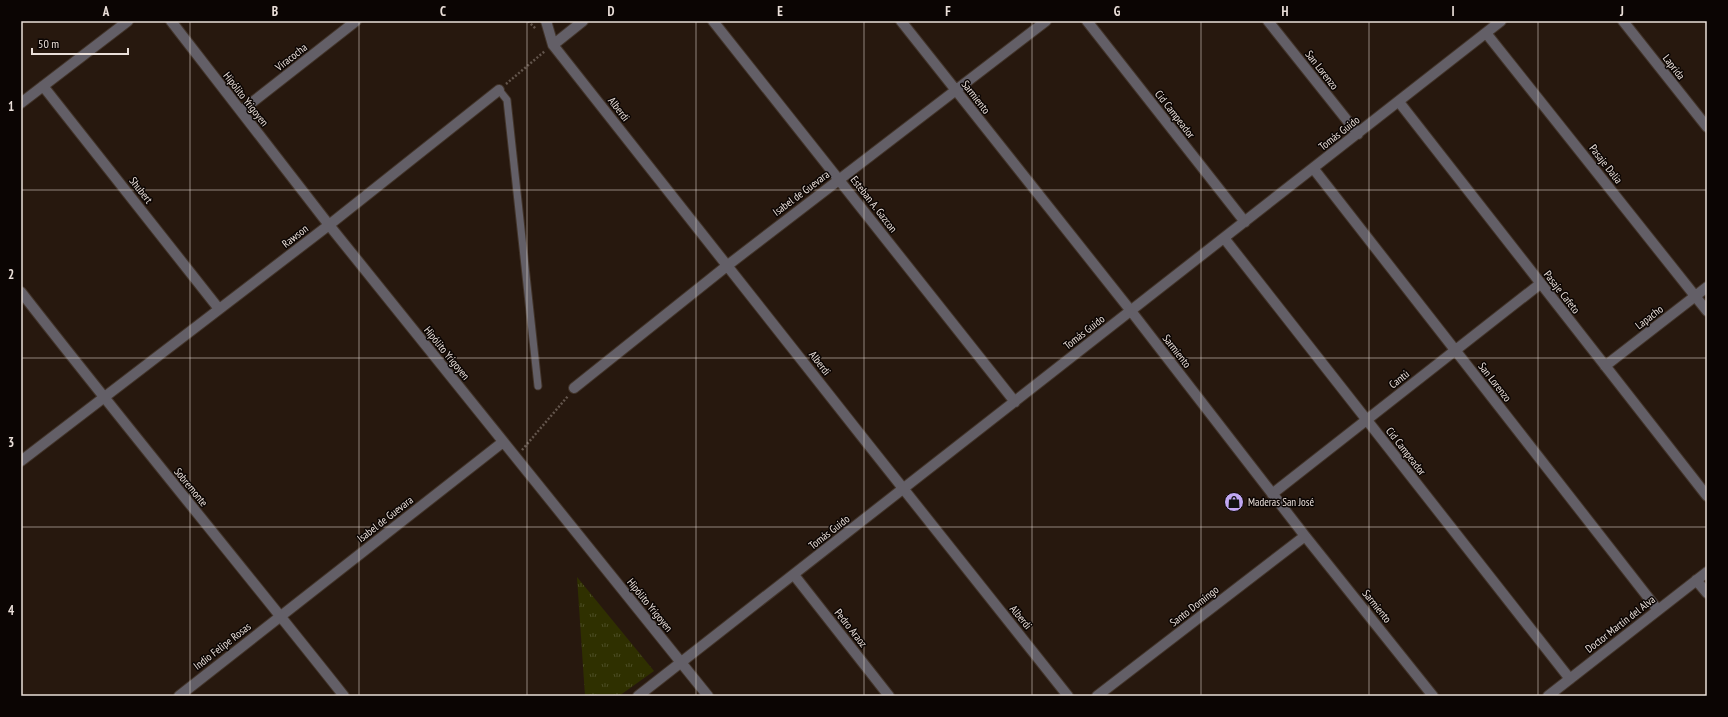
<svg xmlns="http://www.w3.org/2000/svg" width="1728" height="717" font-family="'PT Sans Narrow',sans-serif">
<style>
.grass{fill:url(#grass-tufts)}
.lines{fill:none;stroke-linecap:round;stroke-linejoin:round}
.lane-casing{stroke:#42342a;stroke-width:9}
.street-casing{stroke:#42342a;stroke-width:12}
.path{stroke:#63554c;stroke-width:2.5;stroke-dasharray:2 2;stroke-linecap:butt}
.lane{stroke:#635f67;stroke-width:7}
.street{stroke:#635f67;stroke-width:10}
.grid{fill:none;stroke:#eadfd9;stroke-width:1;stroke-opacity:0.55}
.labels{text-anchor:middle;stroke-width:3;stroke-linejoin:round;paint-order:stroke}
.street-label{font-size:11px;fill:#eadfd9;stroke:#0b0503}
.poi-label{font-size:11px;fill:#eadfd9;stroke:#0b0503;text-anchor:start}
.neatline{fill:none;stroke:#eadfd9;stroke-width:1.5}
.grid-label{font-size:13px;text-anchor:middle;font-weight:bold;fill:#eadfd9}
</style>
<defs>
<pattern id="grass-tufts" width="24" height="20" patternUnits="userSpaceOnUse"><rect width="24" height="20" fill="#2f3000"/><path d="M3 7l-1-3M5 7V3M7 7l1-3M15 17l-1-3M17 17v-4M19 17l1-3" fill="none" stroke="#4d4e25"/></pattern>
</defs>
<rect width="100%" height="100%" fill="#27180e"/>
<path class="grass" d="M 577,577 L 654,671 L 619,696 L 585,696 Z"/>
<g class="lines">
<g class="lane-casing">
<path id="lane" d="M 499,90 L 507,100 L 538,386"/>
</g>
<g class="street-casing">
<path id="street" d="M 171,21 L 329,225 L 708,696
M 546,21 L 553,45 C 725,262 895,480 1068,696
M 713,21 L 1015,402
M 901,21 L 1131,311 L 1305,536 L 1433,696
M 1087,21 L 1245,222
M 1268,21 L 1358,134
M 1623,21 L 1707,127
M 1486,33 L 1707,311
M 553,45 L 583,21
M 43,86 L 219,309
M 1399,102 L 1707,496
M 21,103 L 128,21
M 241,111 L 356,21
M 1313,168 L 1658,610
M 1224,238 L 1570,679
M 21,292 C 127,428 237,561 344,696
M 1605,366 L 1707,287
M 574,388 L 728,265 L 1046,21
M 21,461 L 329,225 L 499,90
M 1272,494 L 1540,284
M 794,575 L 889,696
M 1696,580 L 1707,593
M 179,696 L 503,442
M 638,696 L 1501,21
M 1097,696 L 1305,536
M 1548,696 L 1707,572"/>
</g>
<path class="path" d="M 528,21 L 536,29
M 506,84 L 545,51
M 522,450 L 568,396"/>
<use href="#lane" class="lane"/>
<use href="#street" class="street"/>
</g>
<path class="grid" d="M 190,21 L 190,696M 359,21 L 359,696M 527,21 L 527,696M 696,21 L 696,696M 864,21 L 864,696M 1032,21 L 1032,696M 1201,21 L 1201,696M 1369,21 L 1369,696M 1538,21 L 1538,696M 21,190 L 1707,190M 21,358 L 1707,358M 21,527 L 1707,527"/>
<defs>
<g id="shop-disc" transform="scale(1)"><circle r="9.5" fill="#c1a8f3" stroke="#0b0503"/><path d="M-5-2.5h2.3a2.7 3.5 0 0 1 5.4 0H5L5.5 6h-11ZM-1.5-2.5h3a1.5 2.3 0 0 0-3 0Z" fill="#111"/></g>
</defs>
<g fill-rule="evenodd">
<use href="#shop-disc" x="1234" y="502"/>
</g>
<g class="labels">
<g class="street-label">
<text transform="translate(291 57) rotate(-38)" y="4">Viracocha</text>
<text transform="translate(1674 67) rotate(52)" y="4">Laprida</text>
<text transform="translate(1322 70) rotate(52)" y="4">San Lorenzo</text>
<text transform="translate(976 97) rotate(52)" y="4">Sarmiento</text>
<text transform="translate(246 99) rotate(52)" y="4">Hipólito Yrigoyen</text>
<text transform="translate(619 109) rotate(52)" y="4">Alberdi</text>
<text transform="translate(1175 114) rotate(52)" y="4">Cid Campeador</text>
<text transform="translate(1339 133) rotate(-38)" y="4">Tomás Guido</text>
<text transform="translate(1606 164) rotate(52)" y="4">Pasaje Dalia</text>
<text transform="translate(141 190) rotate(52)" y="4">Shubert</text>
<text transform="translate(801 193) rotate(-37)" y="4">Isabel de Guevara</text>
<text transform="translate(874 204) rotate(52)" y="4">Esteban A. Gazcon</text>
<text transform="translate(295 236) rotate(-38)" y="4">Rawson</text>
<text transform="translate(1562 292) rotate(52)" y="4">Pasaje Cafeto</text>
<text transform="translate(1649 317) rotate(-38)" y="4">Lapacho</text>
<text transform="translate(1084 332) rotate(-38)" y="4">Tomás Guido</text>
<text transform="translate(1177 351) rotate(52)" y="4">Sarmiento</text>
<text transform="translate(447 353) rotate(51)" y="4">Hipólito Yrigoyen</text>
<text transform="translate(820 363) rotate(52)" y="4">Alberdi</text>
<text transform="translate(1399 379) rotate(-38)" y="4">Cantú</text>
<text transform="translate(1495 382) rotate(52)" y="4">San Lorenzo</text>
<text transform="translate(1406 451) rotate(52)" y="4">Cid Campeador</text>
<text transform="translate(191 487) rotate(51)" y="4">Sobremonte</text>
<text transform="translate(385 519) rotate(-38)" y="4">Isabel de Guevara</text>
<text transform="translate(829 532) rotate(-38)" y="4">Tomás Guido</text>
<text transform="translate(650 605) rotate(51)" y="4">Hipólito Yrigoyen</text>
<text transform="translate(1194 606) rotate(-38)" y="4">Santo Domingo</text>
<text transform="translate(1377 606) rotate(51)" y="4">Sarmiento</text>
<text transform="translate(1021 617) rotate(51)" y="4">Alberdi</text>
<text transform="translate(1620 624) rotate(-38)" y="4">Doctor Martín del Alva</text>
<text transform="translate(851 628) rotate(52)" y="4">Pedro Araoz</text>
<text transform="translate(222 646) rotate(-38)" y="4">Indio Felipe Rosas</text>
</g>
<g class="poi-label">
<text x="1248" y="506">Maderas San José</text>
</g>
</g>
<rect width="1728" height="717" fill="none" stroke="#0b0503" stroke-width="44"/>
<path d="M32 48v6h96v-6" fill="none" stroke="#eadfd9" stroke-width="2"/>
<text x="38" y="48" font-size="12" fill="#eadfd9" stroke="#0b0503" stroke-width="3" paint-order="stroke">50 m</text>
<rect x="22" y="22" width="1684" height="673" class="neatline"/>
<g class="grid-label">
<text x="106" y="16">A</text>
<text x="275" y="16">B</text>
<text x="443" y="16">C</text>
<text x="611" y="16">D</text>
<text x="780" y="16">E</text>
<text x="948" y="16">F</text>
<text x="1117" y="16">G</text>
<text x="1285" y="16">H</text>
<text x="1453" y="16">I</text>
<text x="1622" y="16">J</text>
<text x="11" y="111">1</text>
<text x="11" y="279">2</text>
<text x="11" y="447">3</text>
<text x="11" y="615">4</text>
</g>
</svg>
